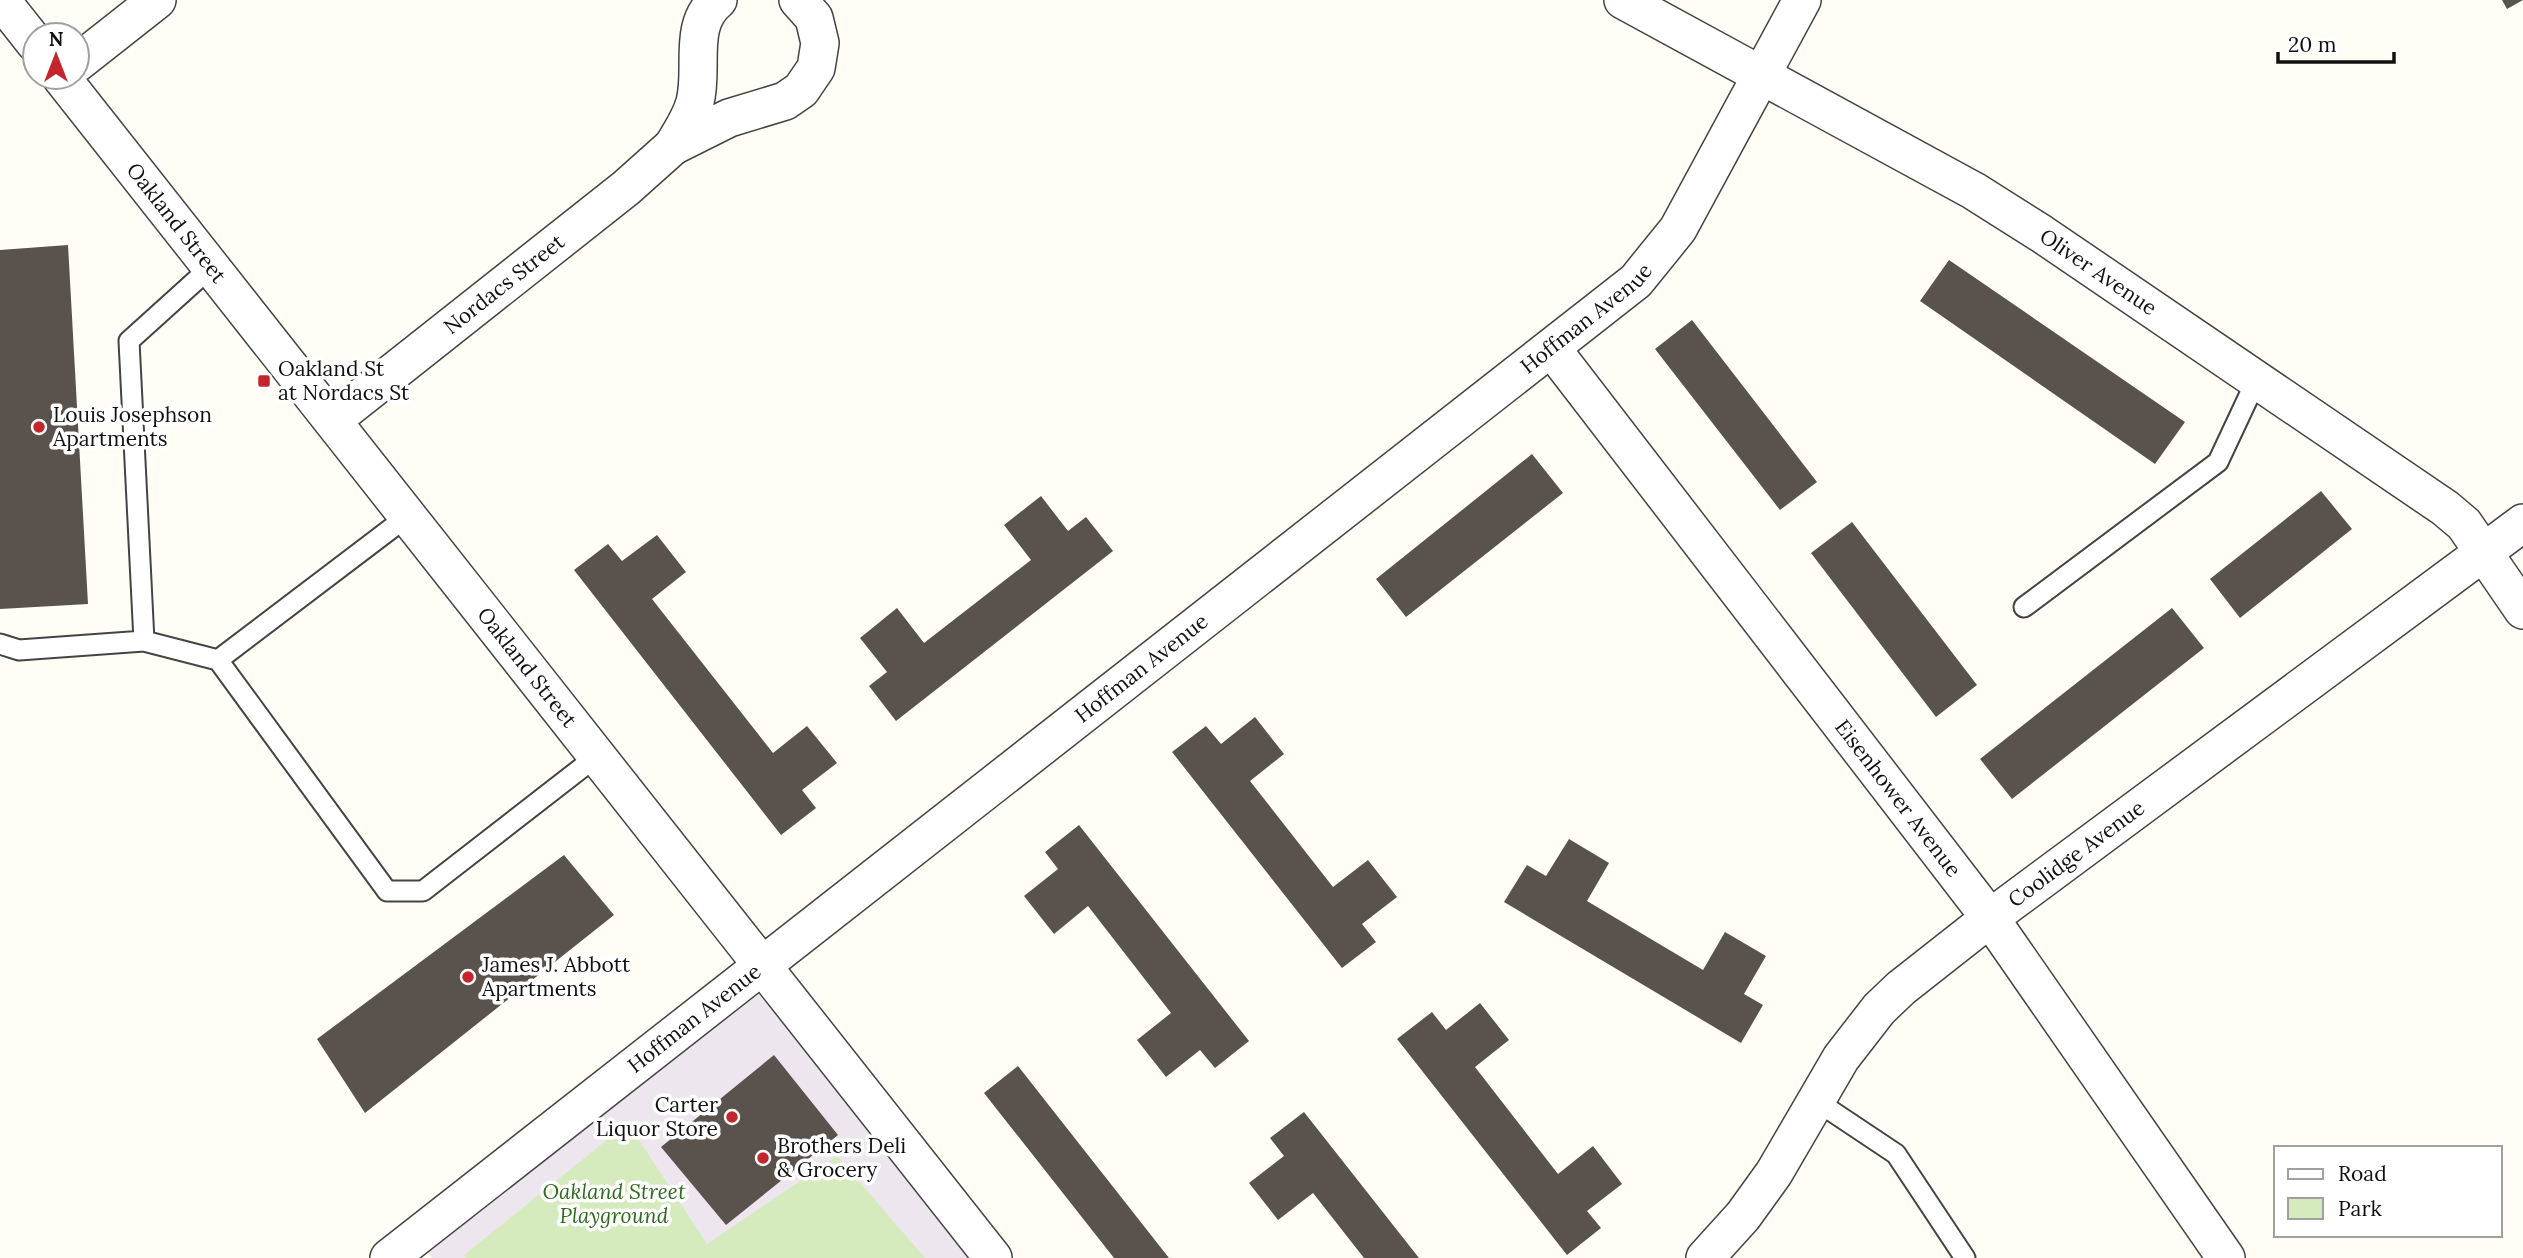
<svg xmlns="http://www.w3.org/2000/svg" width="2523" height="1258" font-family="Lora,serif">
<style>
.industrial{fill:#eee6ef}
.green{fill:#d5ebbd}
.building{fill:#5a524d}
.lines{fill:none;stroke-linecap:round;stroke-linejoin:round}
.lane-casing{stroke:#444;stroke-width:23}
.street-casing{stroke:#444;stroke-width:40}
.lane{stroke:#fff;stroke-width:19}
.street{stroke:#fff;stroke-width:37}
.poi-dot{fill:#c4262e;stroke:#fff;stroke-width:2.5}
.labels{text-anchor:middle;stroke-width:7;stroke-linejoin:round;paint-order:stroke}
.street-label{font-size:21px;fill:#111;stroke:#fff}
.poi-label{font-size:21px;fill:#111;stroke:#fff;text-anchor:start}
.park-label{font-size:21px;font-style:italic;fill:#2f6b1f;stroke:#fff}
</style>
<rect width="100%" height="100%" fill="#fffdf5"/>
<path class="industrial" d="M 771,955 L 1011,1258 L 432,1258 L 407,1225 Z"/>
<path class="green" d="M 628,1123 L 707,1244 L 837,1156 L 925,1258 L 466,1258 L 464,1255 Z"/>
<path class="building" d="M 2502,0 L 2523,0 L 2507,9 Z
M 68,245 L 88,604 L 0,609 L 0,250 Z
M 1949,260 L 2185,422 L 2155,464 L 1920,301 Z
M 1692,320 L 1817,482 L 1780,510 L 1655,349 Z
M 1532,454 L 1563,493 L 1406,617 L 1376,579 Z
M 2321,491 L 2352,529 L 2240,618 L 2210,579 Z
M 1041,496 L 1068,531 L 1086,517 L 1113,551 L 896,721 L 869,686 L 887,672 L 860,638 L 897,608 L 924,643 L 1031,560 L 1004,525 Z
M 1852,522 L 1977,685 L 1936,717 L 1811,553 Z
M 657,535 L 686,572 L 652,599 L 773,753 L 807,726 L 837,763 L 802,790 L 816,808 L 781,835 L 574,570 L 608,544 L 622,561 Z
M 2172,608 L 2204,648 L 2012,799 L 1980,759 Z
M 1255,717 L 1284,754 L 1250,781 L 1333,887 L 1368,860 L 1397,897 L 1362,924 L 1376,942 L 1342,968 L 1172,752 L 1206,726 L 1221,744 Z
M 1079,825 L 1249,1041 L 1215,1068 L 1200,1050 L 1166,1077 L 1137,1040 L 1171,1013 L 1088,906 L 1054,934 L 1024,896 L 1058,869 L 1045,852 Z
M 1569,839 L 1609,863 L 1587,901 L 1703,970 L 1725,932 L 1766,956 L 1744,994 L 1763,1005 L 1741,1043 L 1504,902 L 1527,865 L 1546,876 Z
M 564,855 L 614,915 L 365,1113 L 317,1039 Z
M 1480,1003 L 1509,1040 L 1475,1067 L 1558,1174 L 1593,1146 L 1622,1184 L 1587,1211 L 1601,1228 L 1567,1255 L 1397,1039 L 1432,1012 L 1446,1030 Z
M 774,1055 L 838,1135 L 726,1225 L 661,1147 Z
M 1018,1066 L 1169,1258 L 1114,1258 L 984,1093 Z
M 1304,1112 L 1419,1258 L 1364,1258 L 1313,1193 L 1278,1220 L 1249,1183 L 1284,1156 L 1270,1138 Z"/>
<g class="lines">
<g class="lane-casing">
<path id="lane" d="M 2024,607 L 2218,462 L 2256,381
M 144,641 L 129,341 L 212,266
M 0,644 L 19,650 L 144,641 L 218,660 L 387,891 L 423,891 L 597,756
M 218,660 L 409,515
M 1815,1100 L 1896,1154 L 1965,1258"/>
</g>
<g class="street-casing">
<g id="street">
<path d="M 1,0 L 35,43"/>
<path d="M 718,0 C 687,25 704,68 695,102 C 691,118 681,132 673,146 L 729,118 L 785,101 L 801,90 L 816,68 L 820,43 L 814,18 L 798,0"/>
<path id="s1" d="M 1623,0 L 1974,191 L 2042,234 L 2445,508 L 2464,524 L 2523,610"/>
<path d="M 77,63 L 157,0"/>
<path id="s2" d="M 61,77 L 993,1258"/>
<path id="s3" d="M 1552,349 L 1990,918 L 2226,1258"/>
<path id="s4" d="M 334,419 L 626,188 L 673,146"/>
<path id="s5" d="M 389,1258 L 1636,281 L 1678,229 L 1802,0"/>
<path id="s6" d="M 1705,1258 L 1743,1216 L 1774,1173 L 1841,1058 L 1879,1009 L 1901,988 L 1990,918 L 2523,523"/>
</g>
</g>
<use href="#lane" class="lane"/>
<use href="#street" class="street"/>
</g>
<g class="poi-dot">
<rect x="257" y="374" width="14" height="14" rx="3.5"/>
<circle cx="39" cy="427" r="7"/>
<circle cx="468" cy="977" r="7"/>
<circle cx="732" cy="1117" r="7"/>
<circle cx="763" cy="1158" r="7"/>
</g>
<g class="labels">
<g class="street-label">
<text dy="7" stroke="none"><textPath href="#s2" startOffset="186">Oakland Street</textPath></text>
<text dy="7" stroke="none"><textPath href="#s1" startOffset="548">Oliver Avenue</textPath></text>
<text dy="7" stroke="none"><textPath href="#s4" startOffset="217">Nordacs Street</textPath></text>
<text dy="7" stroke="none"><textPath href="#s5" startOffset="1522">Hoffman Avenue</textPath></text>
<text dy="7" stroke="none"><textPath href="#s2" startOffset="752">Oakland Street</textPath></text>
<text dy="7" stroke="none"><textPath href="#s5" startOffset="956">Hoffman Avenue</textPath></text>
<text dy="7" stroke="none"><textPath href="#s3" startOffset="567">Eisenhower Avenue</textPath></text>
<text dy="7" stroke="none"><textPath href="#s6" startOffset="556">Coolidge Avenue</textPath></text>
<text dy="7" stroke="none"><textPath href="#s5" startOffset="388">Hoffman Avenue</textPath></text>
</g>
<g class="poi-label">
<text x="278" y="376">Oakland St<tspan x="278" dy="24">at Nordacs St</tspan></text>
<text x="53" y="422">Louis Josephson<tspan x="53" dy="24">Apartments</tspan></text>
<text x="482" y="972">James J. Abbott<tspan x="482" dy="24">Apartments</tspan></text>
<text x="718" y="1112" text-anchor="end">Carter<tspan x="718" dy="24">Liquor Store</tspan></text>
<text x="777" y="1153">Brothers Deli<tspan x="777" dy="24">&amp; Grocery</tspan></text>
</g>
<g class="park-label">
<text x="614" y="1199">Oakland Street<tspan x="614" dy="24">Playground</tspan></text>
</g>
</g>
<rect x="2274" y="1146" width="228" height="91" fill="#ffffff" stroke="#a0a0a0" stroke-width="2"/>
<rect x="2288" y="1169" width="35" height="10" fill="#ffffff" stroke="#a0a0a0" stroke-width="2"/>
<text x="2338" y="1181" font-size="21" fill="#111111">Road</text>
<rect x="2288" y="1198" width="35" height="21" fill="#d5ebbd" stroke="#a0a0a0" stroke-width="2"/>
<text x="2338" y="1216" font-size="21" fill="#111111">Park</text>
<g transform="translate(56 56)"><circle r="33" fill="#ffffff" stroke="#a0a0a0" stroke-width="2"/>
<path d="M0-5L12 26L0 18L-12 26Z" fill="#c4262e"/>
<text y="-10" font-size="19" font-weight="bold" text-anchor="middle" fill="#111111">N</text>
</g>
<path d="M2278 52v10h116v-10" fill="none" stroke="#111111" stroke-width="3.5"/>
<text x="2288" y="52" font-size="21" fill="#111111" stroke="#ffffff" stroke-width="5" paint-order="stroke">20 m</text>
</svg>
